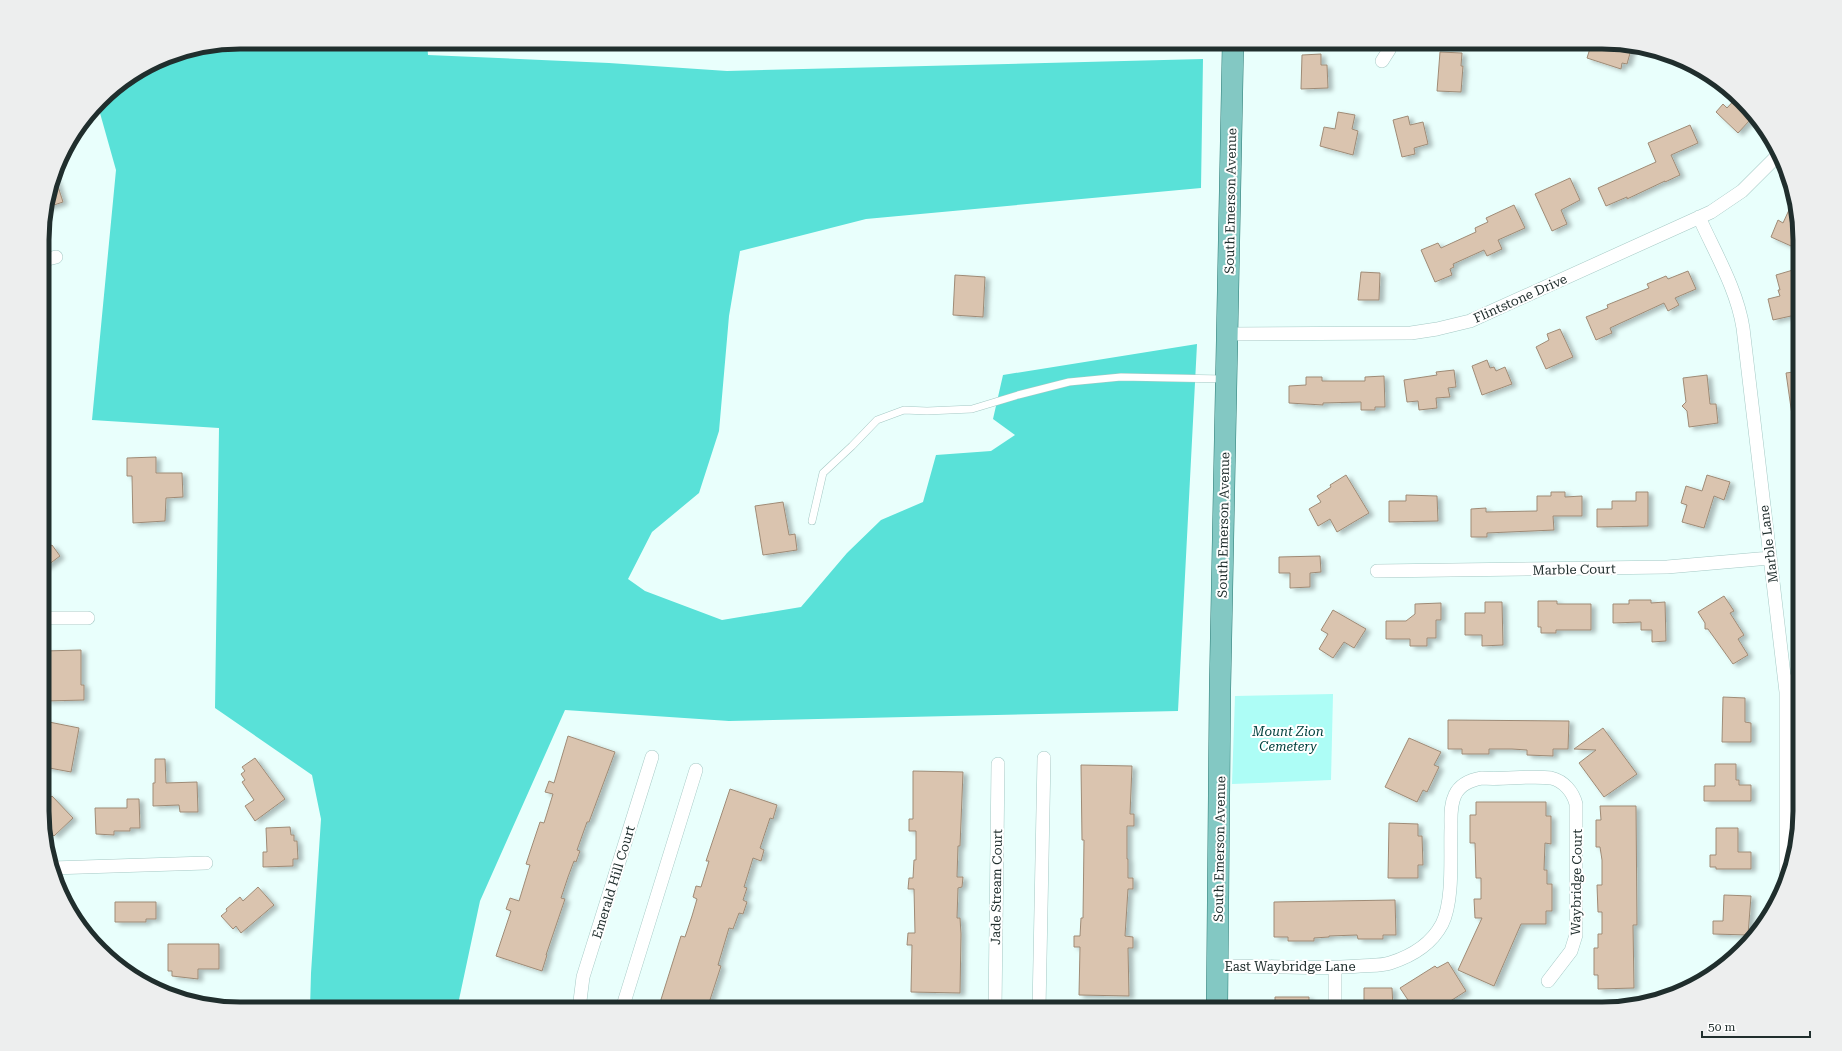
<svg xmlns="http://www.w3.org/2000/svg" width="1842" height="1051" font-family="'Roboto Serif',serif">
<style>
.green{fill:#adfdf6}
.forest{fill:#59e1d8}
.water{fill:#3bcac1}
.building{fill:#dac4af;stroke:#9f8b76;filter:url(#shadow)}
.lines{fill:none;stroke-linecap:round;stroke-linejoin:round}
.service-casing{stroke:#a5c9c5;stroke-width:8}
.minor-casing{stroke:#a5c9c5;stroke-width:14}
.primary-casing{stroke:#2a7a74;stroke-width:22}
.service{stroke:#fff;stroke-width:7}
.minor{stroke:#fff;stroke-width:13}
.primary{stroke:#83c8c3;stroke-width:21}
.labels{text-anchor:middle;stroke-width:4;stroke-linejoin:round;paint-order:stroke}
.street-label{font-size:13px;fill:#202e2d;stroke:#fff}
.park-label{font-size:13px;font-style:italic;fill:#00403d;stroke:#fff}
.rim{fill:none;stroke:#202e2d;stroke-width:5}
</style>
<defs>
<filter id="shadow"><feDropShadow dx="4.5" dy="2.5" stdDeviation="2" flood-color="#0004"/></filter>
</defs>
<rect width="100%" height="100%" fill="#e9fffc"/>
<path class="green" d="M 1333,694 L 1331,780 L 1232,784 L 1235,696 Z"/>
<path class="forest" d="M 240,42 L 427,42 L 428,55 L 609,63 L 727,71 L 1203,59 L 1201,188 L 866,219 L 740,251 L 729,316 L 719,431 L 699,493 L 652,532 L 628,579 L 645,591 L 722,620 L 801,607 L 847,553 L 881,520 L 923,502 L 936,455 L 991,451 L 1015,435 L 993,419 L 1003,375 L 1197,344 L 1178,711 L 729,721 L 565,710 L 480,901 L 457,1009 L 310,1009 L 311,973 L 321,819 L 312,775 L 215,708 L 219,428 L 92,420 L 116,170 L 98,106 L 109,91 L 164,57 Z"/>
<path class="water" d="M 509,1001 L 517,1001 L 523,1006 L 522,1009 L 506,1009 Z"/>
<path class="building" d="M 1592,42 L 1632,46 L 1627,64 L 1622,63 L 1621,69 L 1587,58 Z
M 1440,52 L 1462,53 L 1461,66 L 1463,66 L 1461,92 L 1437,91 Z
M 1321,54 L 1321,65 L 1327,65 L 1328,88 L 1301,89 L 1302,55 Z
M 1738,96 L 1752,112 L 1747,117 L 1750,120 L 1738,133 L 1716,112 L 1723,104 L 1727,108 Z
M 1338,112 L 1355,115 L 1352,129 L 1358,131 L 1353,155 L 1320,146 L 1324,127 L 1335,129 Z
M 1408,116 L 1410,125 L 1423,122 L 1428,144 L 1414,148 L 1415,154 L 1402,157 L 1393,120 Z
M 1690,125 L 1698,143 L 1671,155 L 1680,175 L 1665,182 L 1665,181 L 1627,199 L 1627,197 L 1606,206 L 1598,188 L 1656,162 L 1648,143 Z
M 55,177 L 63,202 L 45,208 L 52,188 Z
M 1570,178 L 1580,200 L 1561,210 L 1567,224 L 1552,231 L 1535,194 Z
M 1794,199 L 1800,226 L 1800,250 L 1771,237 L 1778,220 L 1783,223 Z
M 1514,205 L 1525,228 L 1498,240 L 1502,249 L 1487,256 L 1484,250 L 1453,264 L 1454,267 L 1450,269 L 1452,275 L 1435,282 L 1421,250 L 1438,243 L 1441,248 L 1476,232 L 1475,228 L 1488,222 L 1486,218 Z
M 1793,270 L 1800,293 L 1800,314 L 1773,320 L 1768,299 L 1780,296 L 1778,290 L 1780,290 L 1776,275 Z
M 1688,271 L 1696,289 L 1675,298 L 1679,305 L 1668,311 L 1664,303 L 1610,328 L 1612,333 L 1596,340 L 1586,317 L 1608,308 L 1607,305 L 1649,288 L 1647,284 L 1666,276 L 1668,279 Z
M 1361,272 L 1380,273 L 1379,300 L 1358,300 Z
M 955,275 L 985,277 L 983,317 L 953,315 Z
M 1560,329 L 1573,357 L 1546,369 L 1536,347 L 1549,340 L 1547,334 Z
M 1487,360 L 1490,368 L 1494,367 L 1496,371 L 1505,367 L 1512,384 L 1482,395 L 1472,366 Z
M 1454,370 L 1456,387 L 1448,388 L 1450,397 L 1436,398 L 1437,408 L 1419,410 L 1418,401 L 1407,402 L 1404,380 L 1437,375 L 1436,372 Z
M 1800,371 L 1800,415 L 1792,415 L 1786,373 Z
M 1707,375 L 1710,404 L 1716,404 L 1718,423 L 1689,427 L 1687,411 L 1682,406 L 1686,402 L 1683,378 Z
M 1384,376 L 1385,407 L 1375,407 L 1375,410 L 1361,410 L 1361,402 L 1323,403 L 1323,405 L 1289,403 L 1289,386 L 1306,385 L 1306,377 L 1322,377 L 1322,381 L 1365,381 L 1365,377 Z
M 156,457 L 156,473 L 182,473 L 183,497 L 166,498 L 165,521 L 133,523 L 132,476 L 127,476 L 127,458 Z
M 1346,475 L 1369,513 L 1337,532 L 1330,519 L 1318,526 L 1309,509 L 1321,502 L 1317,496 L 1331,487 L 1330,485 Z
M 1707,475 L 1730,482 L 1724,500 L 1714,496 L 1704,528 L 1682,522 L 1687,505 L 1681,503 L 1686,486 L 1702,491 Z
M 1551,492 L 1565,492 L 1565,497 L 1582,496 L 1582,516 L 1553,516 L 1554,530 L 1487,533 L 1487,537 L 1471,537 L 1471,509 L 1486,508 L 1486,512 L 1537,511 L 1537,496 L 1551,496 Z
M 1636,492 L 1648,492 L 1648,526 L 1597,527 L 1597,509 L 1612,509 L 1612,501 L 1636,501 Z
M 1406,495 L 1437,496 L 1438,521 L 1389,522 L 1389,501 L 1406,501 Z
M 783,502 L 789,535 L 795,534 L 797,550 L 763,555 L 755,506 Z
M 52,545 L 60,556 L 44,568 L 44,550 Z
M 1320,556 L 1321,572 L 1310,573 L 1310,587 L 1290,588 L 1290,573 L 1279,573 L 1279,557 Z
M 1724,596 L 1734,611 L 1730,613 L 1744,635 L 1738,639 L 1748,655 L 1733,664 L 1708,629 L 1705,629 L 1705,623 L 1698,612 Z
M 1629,600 L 1651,600 L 1651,603 L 1665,602 L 1666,641 L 1652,642 L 1652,630 L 1641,630 L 1641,622 L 1613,623 L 1613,604 L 1629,604 Z
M 1538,601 L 1557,601 L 1557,604 L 1591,604 L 1591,630 L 1556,630 L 1556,633 L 1541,633 L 1541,627 L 1538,627 Z
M 1485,602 L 1502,602 L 1503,645 L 1482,646 L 1482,635 L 1465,635 L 1465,613 L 1485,613 Z
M 1441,603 L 1441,620 L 1436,620 L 1436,638 L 1427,638 L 1427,646 L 1410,646 L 1410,639 L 1386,639 L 1386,621 L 1406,621 L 1415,614 L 1415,604 Z
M 1333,610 L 1366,629 L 1354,648 L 1344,642 L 1333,658 L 1319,649 L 1328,634 L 1321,630 Z
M 81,650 L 81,685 L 84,685 L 84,700 L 46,701 L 44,651 Z
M 1723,697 L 1745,698 L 1745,722 L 1751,723 L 1751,742 L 1722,742 Z
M 1448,720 L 1569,721 L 1568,749 L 1553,749 L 1553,756 L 1527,755 L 1527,750 L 1512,749 L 1489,749 L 1489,754 L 1462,754 L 1462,749 L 1448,749 Z
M 44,721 L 79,728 L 71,772 L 44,767 Z
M 1603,728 L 1637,774 L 1604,797 L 1579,763 L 1596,750 L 1574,749 Z
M 568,736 L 615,752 L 589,822 L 587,822 L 577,850 L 580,851 L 576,862 L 574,861 L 568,877 L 561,898 L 565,899 L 546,955 L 547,955 L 542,971 L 496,956 L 511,911 L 506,909 L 510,898 L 519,901 L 530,865 L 526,864 L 540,822 L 544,823 L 553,794 L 545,792 L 549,781 L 554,783 Z
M 1409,738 L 1441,752 L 1434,765 L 1439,767 L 1427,792 L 1423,790 L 1417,802 L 1385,787 Z
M 255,758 L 285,799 L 255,821 L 245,806 L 254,800 L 242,782 L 245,780 L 241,774 L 245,771 L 242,767 Z
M 155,759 L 165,759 L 166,783 L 197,782 L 198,812 L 180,812 L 179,805 L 153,806 L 153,783 L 155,783 Z
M 1715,764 L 1736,764 L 1736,780 L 1739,780 L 1739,785 L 1751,785 L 1751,801 L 1704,801 L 1704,786 L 1715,786 Z
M 1081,765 L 1132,766 L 1130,814 L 1134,814 L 1134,826 L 1127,826 L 1127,859 L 1128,859 L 1128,878 L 1133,878 L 1133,889 L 1128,889 L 1125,936 L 1133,937 L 1133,948 L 1128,948 L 1129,996 L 1079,995 L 1080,947 L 1074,947 L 1074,936 L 1080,936 L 1081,918 L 1083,918 L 1084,840 L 1082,840 Z
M 913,771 L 963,772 L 960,846 L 958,846 L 957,877 L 963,877 L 962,887 L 958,888 L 957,918 L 960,918 L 961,934 L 960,993 L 911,992 L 912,945 L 907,945 L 908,933 L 915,933 L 914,889 L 908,889 L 909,878 L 913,878 L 914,860 L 916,860 L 916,831 L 909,831 L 909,819 L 913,819 Z
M 730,789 L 777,805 L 773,819 L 770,818 L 760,848 L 764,850 L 761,861 L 753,858 L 744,887 L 747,888 L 743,900 L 747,902 L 743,914 L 739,913 L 733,929 L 729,928 L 718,965 L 721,966 L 707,1009 L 658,1009 L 681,936 L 685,937 L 692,916 L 697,899 L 693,897 L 696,886 L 701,887 L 709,861 L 706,861 Z
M 44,792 L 50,798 L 52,796 L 73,818 L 54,836 L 44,826 Z
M 127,799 L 139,799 L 140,828 L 130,828 L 130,831 L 114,831 L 114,835 L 96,834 L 95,808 L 127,808 Z
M 1476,802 L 1546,802 L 1546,816 L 1551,816 L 1551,844 L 1545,843 L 1544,870 L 1547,870 L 1547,884 L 1552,884 L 1552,911 L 1546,911 L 1546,924 L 1521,924 L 1494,986 L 1458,970 L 1482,918 L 1475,918 L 1474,899 L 1481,899 L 1481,878 L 1476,878 L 1475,843 L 1470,843 L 1470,815 L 1476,815 Z
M 1600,806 L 1636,806 L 1637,925 L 1633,925 L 1634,988 L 1598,989 L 1598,975 L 1594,975 L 1594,948 L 1598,948 L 1598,934 L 1602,934 L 1602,912 L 1598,912 L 1597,885 L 1602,885 L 1602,860 L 1600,847 L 1596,847 L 1596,820 L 1601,820 Z
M 1389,823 L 1418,824 L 1418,836 L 1422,836 L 1423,865 L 1418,865 L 1418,878 L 1388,878 Z
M 290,827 L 291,835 L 294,835 L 294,841 L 297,841 L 298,859 L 293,859 L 293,866 L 263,867 L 263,852 L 267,852 L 266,828 Z
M 1716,828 L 1738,828 L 1738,852 L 1751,852 L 1751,869 L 1716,869 L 1716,867 L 1710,867 L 1710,855 L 1716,855 Z
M 258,887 L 274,905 L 241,933 L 236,926 L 233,929 L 221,916 L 227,911 L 226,909 L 240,897 L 243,901 Z
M 1724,895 L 1751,896 L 1748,935 L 1713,934 L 1713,921 L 1723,921 Z
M 1395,900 L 1396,935 L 1383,935 L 1383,939 L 1358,939 L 1357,935 L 1329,936 L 1329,937 L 1314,938 L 1314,941 L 1288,941 L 1288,937 L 1274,937 L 1274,902 Z
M 115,902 L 156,902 L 156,919 L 146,919 L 146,922 L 115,922 Z
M 168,944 L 219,944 L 219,969 L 198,969 L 198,979 L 172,976 L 172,971 L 168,971 Z
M 1448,962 L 1466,991 L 1438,1009 L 1414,1009 L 1400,988 L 1435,966 L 1437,968 Z
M 1364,988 L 1392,988 L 1393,1008 L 1364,1009 Z
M 1275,997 L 1309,997 L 1309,1009 L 1275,1009 Z"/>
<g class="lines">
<g class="service-casing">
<path id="service" d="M 812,521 L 823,473 L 852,446 L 877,420 L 904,410 L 927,411 L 972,409 L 1018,395 L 1069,382 L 1121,377 L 1224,379"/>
</g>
<g class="minor-casing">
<path id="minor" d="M 1382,61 L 1389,50 L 1392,42
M 1699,217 C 1715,253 1737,289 1743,328 L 1786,692 L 1786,880
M 44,260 L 56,257
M 1227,334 L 1411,333 L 1437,329 L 1470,321 L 1711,212 L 1742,191 L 1779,154
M 1377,571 L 1667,567 L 1770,558
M 44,618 L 88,618
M 1785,681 L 1800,681
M 52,868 L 206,863
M 1217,966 C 1265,965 1313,970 1360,966 C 1370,965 1381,966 1390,963 C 1412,956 1431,945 1442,924 C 1454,900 1450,855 1451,828 C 1451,817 1450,805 1455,795 C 1460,784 1470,780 1482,778 C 1503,780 1531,775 1551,778 C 1564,781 1573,792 1576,804 L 1576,935 L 1571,951 L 1548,981
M 1335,968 L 1335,1009
M 579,1009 L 583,977 L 652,757
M 622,1009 L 696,770
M 995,1009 L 998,764
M 1039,1009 L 1044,758"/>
</g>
<g class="primary-casing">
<path id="primary" d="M 1217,1009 L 1220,689 L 1233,42"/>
</g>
<use href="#service" class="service"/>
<use href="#minor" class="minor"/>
<use href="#primary" class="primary"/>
</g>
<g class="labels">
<g class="street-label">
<text transform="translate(1230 201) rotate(-89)" y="5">South Emerson Avenue</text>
<text transform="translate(1520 298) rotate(-24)" y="5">Flintstone Drive</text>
<text transform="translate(1223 525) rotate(-89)" y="5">South Emerson Avenue</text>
<text transform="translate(1768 544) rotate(-97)" y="5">Marble Lane</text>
<text transform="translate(1574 569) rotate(-1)" y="5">Marble Court</text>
<text transform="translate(1219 849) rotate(-89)" y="5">South Emerson Avenue</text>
<text transform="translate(613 882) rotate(-73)" y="5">Emerald Hill Court</text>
<text transform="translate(1576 882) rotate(-89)" y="5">Waybridge Court</text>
<text transform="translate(996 887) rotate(-89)" y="5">Jade Stream Court</text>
<text x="1290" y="971">East Waybridge Lane</text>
</g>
<g class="park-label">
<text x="1288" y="736">Mount Zion<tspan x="1288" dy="15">Cemetery</tspan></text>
</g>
</g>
<path d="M0 0H1842V1051H0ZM240 49H1602A191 191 0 0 1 1793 240V811A191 191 0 0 1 1602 1002H240A191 191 0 0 1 49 811V240A191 191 0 0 1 240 49Z" fill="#edeeee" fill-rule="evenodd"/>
<path class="rim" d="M240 49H1602A191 191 0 0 1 1793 240V811A191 191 0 0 1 1602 1002H240A191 191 0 0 1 49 811V240A191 191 0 0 1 240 49Z"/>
<path d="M1702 1031v6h108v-6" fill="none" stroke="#202e2d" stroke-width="2"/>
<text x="1708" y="1031" font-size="12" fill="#202e2d" stroke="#ffffff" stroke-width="3" paint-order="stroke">50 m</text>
</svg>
